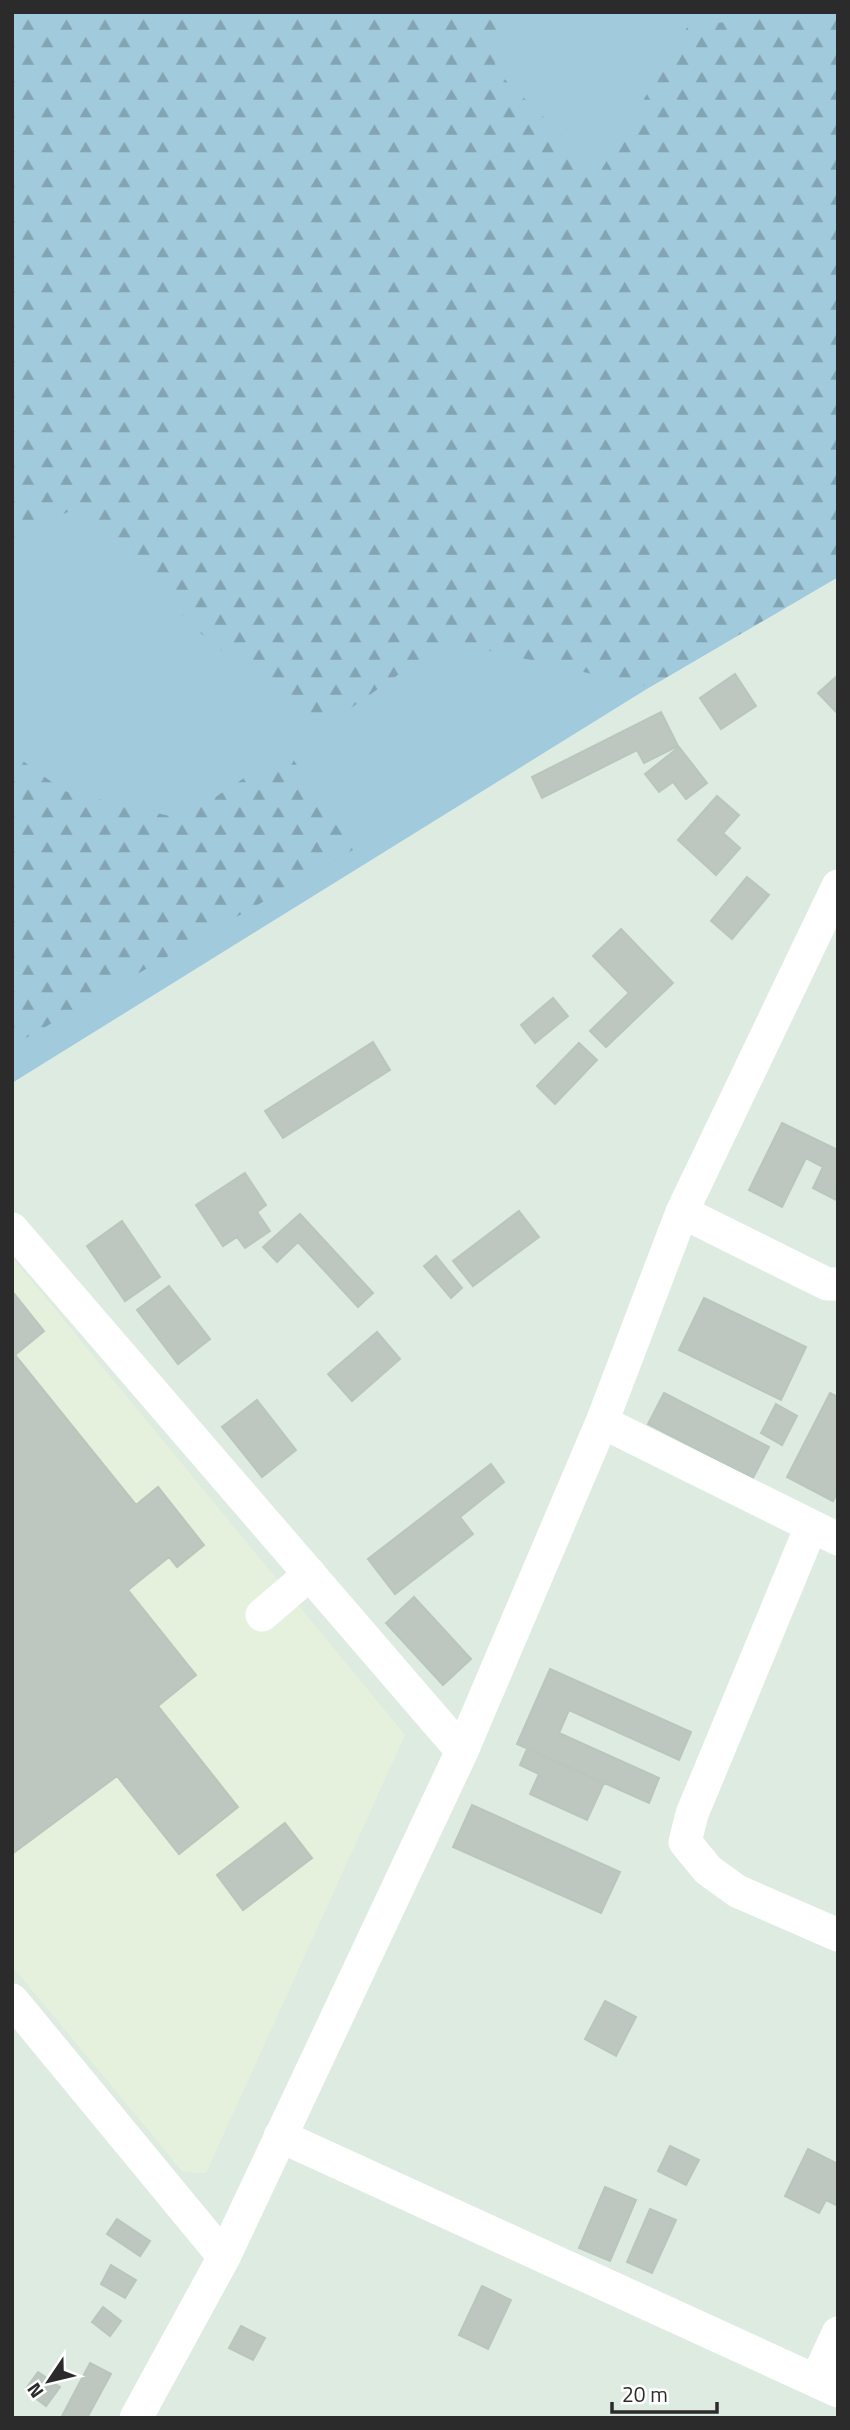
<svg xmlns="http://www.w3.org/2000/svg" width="850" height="2430" font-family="'Titillium Web',sans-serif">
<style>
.medical{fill:#e5f1dd}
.grass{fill:#a1cadc}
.forest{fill:url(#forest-firs)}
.building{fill:#bec7bf;stroke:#b8c6bc;stroke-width:2}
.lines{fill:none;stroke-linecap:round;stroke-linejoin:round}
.minor{stroke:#fff;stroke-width:33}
</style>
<defs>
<pattern id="forest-firs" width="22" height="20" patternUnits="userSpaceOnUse" patternTransform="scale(1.75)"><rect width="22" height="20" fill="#a1cadc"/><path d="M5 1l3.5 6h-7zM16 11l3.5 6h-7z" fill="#83a4b3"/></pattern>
</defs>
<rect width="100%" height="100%" fill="#deebe1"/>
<path class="medical" d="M 12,1257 L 405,1735 L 206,2173 L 183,2172 L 12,1966 Z"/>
<path class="grass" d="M 12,12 L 838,12 L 838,577 L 650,687 L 12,1083 Z"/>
<path class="forest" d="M 12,12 L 497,12 L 495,70 L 600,172 L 688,26 L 782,16 L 781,12 L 838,12 L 838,577 L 650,687 L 446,641 L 317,732 L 198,631 L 75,508 L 12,542 Z
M 287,750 L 353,850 L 12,1046 L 12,753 L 64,791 L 182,819 Z"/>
<path class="building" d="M 735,674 L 756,706 L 721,729 L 700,698 Z
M 838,675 L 838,714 L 818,693 Z
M 661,712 L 678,746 L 644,763 L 637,750 L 542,798 L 532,777 Z
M 679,747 L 707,783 L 686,799 L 673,782 L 659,792 L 645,774 Z
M 717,796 L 739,815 L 723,833 L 740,848 L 716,875 L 678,840 Z
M 747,877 L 769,895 L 732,939 L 711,921 Z
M 621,929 L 673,983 L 606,1047 L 590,1031 L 629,993 L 593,956 Z
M 553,998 L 568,1016 L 535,1043 L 521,1025 Z
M 373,1042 L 390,1070 L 283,1138 L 265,1111 Z
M 579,1043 L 597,1060 L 555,1104 L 537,1086 Z
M 782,1123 L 838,1150 L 836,1200 L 813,1188 L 823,1167 L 806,1158 L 782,1207 L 749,1190 Z
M 245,1173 L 266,1205 L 257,1212 L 270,1231 L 245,1248 L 237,1237 L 223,1246 L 196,1205 Z
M 519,1211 L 539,1237 L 473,1286 L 453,1261 Z
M 300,1214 L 373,1293 L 358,1307 L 298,1242 L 277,1262 L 263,1247 Z
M 122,1221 L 160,1277 L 125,1301 L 87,1246 Z
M 436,1256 L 462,1288 L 451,1298 L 424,1266 Z
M 169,1286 L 210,1339 L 178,1364 L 137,1310 Z
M 12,1291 L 44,1331 L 15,1355 L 136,1505 L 158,1487 L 204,1545 L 177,1567 L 169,1557 L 128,1590 L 196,1675 L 158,1706 L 238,1807 L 179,1854 L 117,1776 L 12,1854 Z
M 704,1298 L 806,1347 L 781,1400 L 679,1350 Z
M 377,1332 L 400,1359 L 352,1401 L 328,1374 Z
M 664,1393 L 769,1447 L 753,1478 L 648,1424 Z
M 830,1393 L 838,1397 L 838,1490 L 833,1501 L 787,1477 Z
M 257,1400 L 296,1450 L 262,1477 L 222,1427 Z
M 776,1404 L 797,1416 L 782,1445 L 761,1433 Z
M 491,1464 L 504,1482 L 460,1517 L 473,1534 L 395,1594 L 368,1559 Z
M 414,1597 L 471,1659 L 443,1685 L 386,1623 Z
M 550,1669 L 691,1732 L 679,1760 L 569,1710 L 559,1733 L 659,1778 L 649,1803 L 517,1744 Z
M 527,1749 L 604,1783 L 587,1820 L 530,1794 L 539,1774 L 520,1765 Z
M 472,1805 L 620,1872 L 601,1913 L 453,1847 Z
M 285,1823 L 312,1858 L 243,1910 L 217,1875 Z
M 605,2001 L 636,2017 L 616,2056 L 585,2039 Z
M 670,2146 L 699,2160 L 686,2185 L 658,2171 Z
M 808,2149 L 838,2164 L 838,2206 L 826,2200 L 819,2213 L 785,2196 Z
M 605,2187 L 636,2200 L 610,2261 L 579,2248 Z
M 650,2209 L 676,2220 L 652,2273 L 627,2262 Z
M 117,2219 L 150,2241 L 140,2256 L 107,2234 Z
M 111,2265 L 136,2280 L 125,2298 L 101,2284 Z
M 482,2286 L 511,2300 L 488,2349 L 459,2335 Z
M 103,2307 L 121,2321 L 110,2336 L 92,2322 Z
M 241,2326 L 265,2338 L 253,2360 L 229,2348 Z
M 90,2363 L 111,2374 L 87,2418 L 61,2418 Z
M 38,2372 L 60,2387 L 46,2406 L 25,2390 Z"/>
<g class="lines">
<path class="minor" d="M 682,1212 L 827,1284 L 838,1284
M 12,1229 L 462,1751
M 602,1422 L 838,1539
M 811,1527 L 692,1814 L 685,1842 L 708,1870 L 737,1891 L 838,1935
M 262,1615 L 310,1574
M 12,2000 L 224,2257
M 280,2136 L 838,2391
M 816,2381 L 838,2333
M 136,2418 L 224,2257 L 462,1751 L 602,1422 L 682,1212 L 838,886"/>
</g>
<rect width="850" height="2430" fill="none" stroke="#2b2b2b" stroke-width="28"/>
<g transform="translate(49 2381) rotate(235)" stroke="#ffffff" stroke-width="5" paint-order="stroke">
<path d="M0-5L12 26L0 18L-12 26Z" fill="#2b2b2b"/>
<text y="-10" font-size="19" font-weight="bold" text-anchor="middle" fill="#2b2b2b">N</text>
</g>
<path d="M612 2402v10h105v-10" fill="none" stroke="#2b2b2b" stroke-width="3.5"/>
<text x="622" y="2402" font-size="21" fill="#2b2b2b" stroke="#ffffff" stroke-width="5" paint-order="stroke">20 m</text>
</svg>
